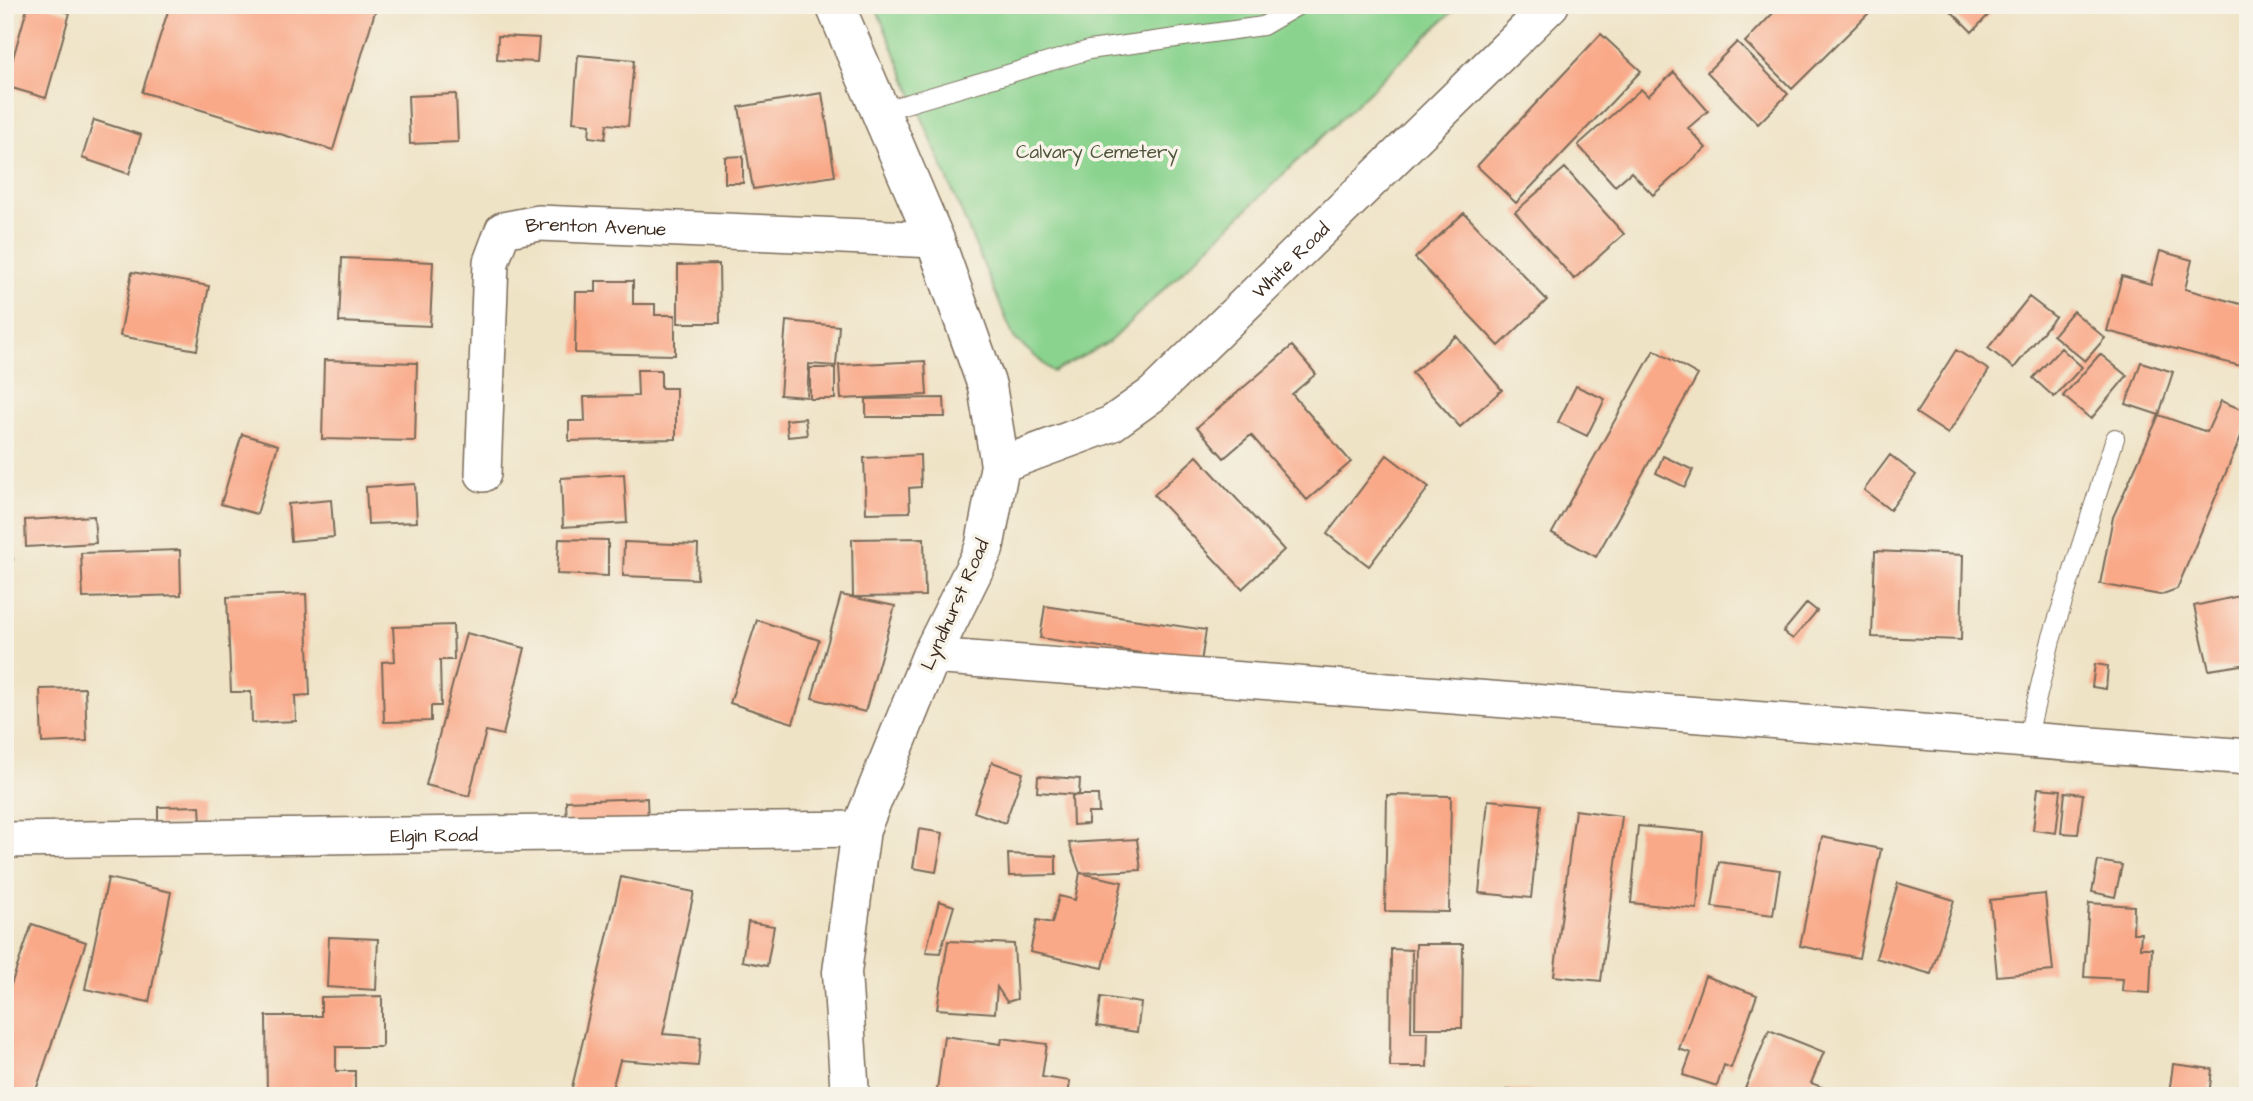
<svg xmlns="http://www.w3.org/2000/svg" width="2253" height="1101" font-family="'Architects Daughter',sans-serif">
<style>
.green{fill:#8ad38e;stroke:#627e56;stroke-width:2}
.building{fill:#f9a988}
.lines{fill:none;stroke-linecap:round;stroke-linejoin:round}
.service-casing{stroke:#7a6b59;stroke-width:20}
.minor-casing{stroke:#7a6b59;stroke-width:38}
.tertiary-casing{stroke:#7a6b59;stroke-width:41}
.service{stroke:#fff;stroke-width:18}
.minor{stroke:#fff;stroke-width:35}
.tertiary{stroke:#fff;stroke-width:38}
.labels{text-anchor:middle;stroke-width:7;stroke-linejoin:round;paint-order:stroke}
.park-label{font-size:19px;fill:#4f543a;stroke:#f7f3e8}
.street-label{font-size:19px;fill:#3b2a1e;stroke:#f7f3e8}
</style>
<rect width="100%" height="100%" fill="#f7f3e8"/>
<filter id="ink" filterUnits="userSpaceOnUse"><feTurbulence type="fractalNoise" baseFrequency=".0143" numOctaves="2"/><feDisplacementMap in="SourceGraphic" scale="14" xChannelSelector="R" yChannelSelector="G"/><feConvolveMatrix kernelMatrix="1 2 1 2 8 2 1 2 1" color-interpolation-filters="sRGB"/></filter>
<filter id="wash" filterUnits="userSpaceOnUse"><feTurbulence type="fractalNoise" baseFrequency=".00686" numOctaves="4" result="noise"/><feDisplacementMap in="SourceGraphic" scale="28" xChannelSelector="R" yChannelSelector="G"/><feGaussianBlur stdDeviation="1.57" result="paint"/><feColorMatrix in="noise" values="0 0 0 0 0 0 0 0 0 0 0 0 0 0 0 0 0 1.4 0 .05"/><feComposite in="paint" operator="in"/></filter>
<g filter="url(#wash)">
<rect width="100%" height="100%" fill="#efe3c6"/>
<path class="green" d="M 875,5 L 1459,5 L 1108,343 L 1053,372 L 1014,338 Z"/>
<g id="blocks">
<path class="building" d="M 28,5 L 43,5 L 70,13 L 46,98 L 5,86 Z
M 170,5 L 377,5 L 333,150 L 142,92 Z
M 1781,5 L 1877,5 L 1792,89 L 1745,42 Z
M 1945,5 L 1998,5 L 1972,32 Z
M 1601,34 L 1641,71 L 1516,203 L 1477,166 Z
M 498,36 L 539,38 L 537,62 L 497,60 Z
M 1737,42 L 1788,94 L 1758,124 L 1707,72 Z
M 578,55 L 634,60 L 628,126 L 607,124 L 605,139 L 589,137 L 590,124 L 573,122 Z
M 1674,72 L 1708,111 L 1688,128 L 1706,148 L 1653,195 L 1631,172 L 1615,186 L 1578,145 L 1641,89 L 1648,96 Z
M 822,93 L 835,176 L 753,189 L 739,107 Z
M 456,94 L 458,142 L 410,144 L 408,96 Z
M 94,120 L 141,135 L 129,174 L 82,158 Z
M 743,156 L 743,183 L 725,183 L 725,157 Z
M 1565,168 L 1624,234 L 1574,279 L 1515,212 Z
M 1464,213 L 1547,300 L 1499,346 L 1415,258 Z
M 2160,251 L 2192,260 L 2185,289 L 2248,306 L 2248,368 L 2107,331 L 2122,276 L 2151,284 Z
M 342,258 L 433,262 L 430,326 L 339,322 Z
M 719,264 L 720,323 L 678,323 L 678,265 Z
M 132,272 L 209,286 L 197,350 L 120,336 Z
M 596,281 L 633,281 L 633,304 L 655,304 L 655,315 L 675,315 L 675,355 L 575,353 L 576,292 L 596,292 Z
M 2029,297 L 2055,317 L 2014,368 L 1988,348 Z
M 2073,311 L 2105,338 L 2085,361 L 2053,335 Z
M 786,321 L 839,326 L 836,366 L 809,364 L 807,397 L 780,395 Z
M 1456,336 L 1502,390 L 1460,427 L 1412,373 Z
M 1292,346 L 1316,374 L 1292,394 L 1351,462 L 1307,500 L 1251,435 L 1224,458 L 1197,427 Z
M 2061,348 L 2082,367 L 2054,397 L 2033,378 Z
M 1654,350 L 1698,375 L 1596,557 L 1552,533 Z
M 1956,350 L 1989,370 L 1948,434 L 1916,413 Z
M 2100,354 L 2127,376 L 2091,419 L 2063,396 Z
M 324,360 L 417,363 L 415,441 L 322,439 Z
M 925,361 L 927,395 L 841,399 L 839,365 Z
M 2141,362 L 2173,372 L 2159,415 L 2126,404 Z
M 810,368 L 835,368 L 835,399 L 810,399 Z
M 637,370 L 661,370 L 661,388 L 676,388 L 676,439 L 569,441 L 569,421 L 585,421 L 584,397 L 638,396 Z
M 1576,386 L 1605,399 L 1587,436 L 1558,422 Z
M 944,398 L 945,417 L 866,417 L 866,399 Z
M 2221,401 L 2248,412 L 2248,420 L 2177,589 L 2160,595 L 2100,584 L 2113,517 L 2159,415 L 2207,432 Z
M 805,418 L 807,435 L 788,437 L 786,420 Z
M 242,434 L 278,445 L 257,514 L 221,504 Z
M 920,455 L 921,487 L 909,488 L 910,512 L 866,513 L 864,458 Z
M 1387,455 L 1429,487 L 1369,566 L 1327,534 Z
M 1890,455 L 1916,475 L 1890,510 L 1864,490 Z
M 1197,456 L 1284,550 L 1242,589 L 1154,495 Z
M 1663,456 L 1693,470 L 1685,487 L 1656,473 Z
M 624,474 L 627,523 L 563,527 L 561,478 Z
M 415,484 L 417,522 L 368,524 L 366,487 Z
M 331,500 L 334,537 L 291,541 L 288,504 Z
M 94,516 L 96,543 L 26,547 L 25,520 Z
M 924,538 L 925,596 L 853,597 L 852,539 Z
M 559,539 L 608,540 L 608,576 L 557,574 Z
M 624,542 L 698,545 L 697,579 L 623,576 Z
M 180,550 L 181,595 L 83,598 L 81,553 Z
M 1875,551 L 1963,555 L 1961,640 L 1872,637 Z
M 5,559 L 13,559 L 6,585 L 5,585 Z
M 306,594 L 310,695 L 295,696 L 296,721 L 252,723 L 251,692 L 231,692 L 227,597 Z
M 2248,594 L 2248,664 L 2209,670 L 2194,606 Z
M 841,595 L 895,606 L 865,712 L 812,698 Z
M 1807,603 L 1817,611 L 1793,639 L 1783,632 Z
M 1045,606 L 1206,630 L 1201,662 L 1040,638 Z
M 757,620 L 819,640 L 793,723 L 730,703 Z
M 453,625 L 454,660 L 440,660 L 441,706 L 431,706 L 431,721 L 384,722 L 382,662 L 395,661 L 393,627 Z
M 466,633 L 525,648 L 503,735 L 486,731 L 469,796 L 426,785 Z
M 2095,664 L 2108,666 L 2106,689 L 2092,687 Z
M 85,688 L 87,741 L 42,743 L 40,689 Z
M 992,762 L 1023,773 L 1005,823 L 974,812 Z
M 1038,776 L 1080,779 L 1079,795 L 1037,792 Z
M 2038,788 L 2061,790 L 2056,833 L 2033,830 Z
M 2065,792 L 2083,794 L 2078,834 L 2061,833 Z
M 1082,795 L 1098,795 L 1099,813 L 1088,813 L 1088,824 L 1073,825 L 1072,796 Z
M 1387,795 L 1451,796 L 1449,912 L 1385,911 Z
M 647,798 L 648,824 L 567,826 L 566,801 Z
M 1488,800 L 1541,805 L 1531,898 L 1479,893 Z
M 200,806 L 201,824 L 158,825 L 158,807 Z
M 1575,810 L 1622,816 L 1601,981 L 1554,976 Z
M 1638,826 L 1703,832 L 1697,909 L 1631,903 Z
M 919,829 L 943,833 L 936,872 L 913,868 Z
M 1822,837 L 1881,849 L 1859,958 L 1800,946 Z
M 1137,839 L 1141,870 L 1080,873 L 1122,882 L 1103,968 L 1030,952 L 1037,920 L 1052,923 L 1059,896 L 1075,900 L 1080,873 L 1069,843 Z
M 1008,854 L 1056,856 L 1056,875 L 1009,876 Z
M 2098,861 L 2122,865 L 2115,897 L 2092,892 Z
M 1719,862 L 1780,870 L 1773,915 L 1712,907 Z
M 621,877 L 694,892 L 663,1034 L 701,1037 L 698,1066 L 620,1060 L 610,1096 L 570,1096 Z
M 108,878 L 171,892 L 149,1002 L 85,989 Z
M 1898,883 L 1954,900 L 1931,974 L 1876,958 Z
M 2045,894 L 2053,971 L 1997,976 L 1990,900 Z
M 939,901 L 954,906 L 940,953 L 926,952 Z
M 2089,903 L 2134,906 L 2133,933 L 2141,933 L 2140,948 L 2152,948 L 2150,993 L 2122,991 L 2123,979 L 2084,977 Z
M 748,922 L 774,926 L 767,966 L 742,961 Z
M 32,924 L 86,942 L 34,1096 L 5,1096 L 5,1002 Z
M 329,937 L 378,939 L 376,990 L 327,987 Z
M 948,941 L 1014,944 L 1017,999 L 1007,1002 L 997,987 L 995,1013 L 937,1009 Z
M 1416,944 L 1463,944 L 1462,1028 L 1415,1028 Z
M 1391,949 L 1412,950 L 1411,1032 L 1428,1032 L 1427,1067 L 1390,1067 Z
M 1705,976 L 1757,995 L 1731,1068 L 1724,1065 L 1717,1086 L 1683,1075 L 1691,1053 L 1679,1049 Z
M 382,996 L 382,1047 L 336,1047 L 336,1071 L 355,1071 L 355,1096 L 267,1096 L 266,1016 L 321,1016 L 321,997 Z
M 1101,997 L 1141,1003 L 1137,1032 L 1097,1026 Z
M 1769,1030 L 1824,1052 L 1811,1083 L 1832,1091 L 1830,1096 L 1742,1096 Z
M 944,1036 L 1001,1044 L 1002,1038 L 1047,1044 L 1042,1077 L 1070,1081 L 1068,1096 L 983,1096 L 937,1090 Z
M 2173,1064 L 2212,1069 L 2209,1096 L 2169,1094 Z
M 1507,1090 L 1538,1092 L 1538,1096 L 1506,1096 Z"/>
</g>
</g>
<g filter="url(#ink)">
<use href="#blocks" fill-opacity="0" stroke="#7a6b59" stroke-width="2"/>
<g class="lines">
<g class="service-casing">
<path id="service" d="M 882,111 L 1089,50 L 1263,26 L 1299,5
M 2027,740 L 2051,640 L 2115,438"/>
</g>
<g class="minor-casing">
<g id="minor">
<path id="s1" d="M 1000,465 L 1111,424 L 1153,394 L 1551,5"/>
<path id="s2" d="M 483,474 L 491,262 L 503,230 L 539,223 L 935,240"/>
<path d="M 931,656 L 2248,757"/>
<path id="s3" d="M 5,840 L 861,829"/>
</g>
</g>
<g class="tertiary-casing">
<path id="tertiary" d="M 835,5 L 935,240 L 987,386 L 1000,465 L 984,549 L 931,656 L 861,829 L 842,972 L 850,1096"/>
</g>
<use href="#service" class="service"/>
<use href="#minor" class="minor"/>
<use href="#tertiary" class="tertiary"/>
</g>
</g>
<g class="labels">
<g class="park-label">
<text x="1097" y="158">Calvary Cemetery</text>
</g>
<g class="street-label">
<text dy="7" stroke="none"><textPath href="#s2" startOffset="340">Brenton Avenue</textPath></text>
<text dy="7" stroke="none"><textPath href="#s1" startOffset="362">White Road</textPath></text>
<text transform="translate(954 604) rotate(-66)" y="7">Lyndhurst Road</text>
<text dy="7" stroke="none"><textPath href="#s3" startOffset="429">Elgin Road</textPath></text>
</g>
</g>
<rect width="2253" height="1101" fill="none" stroke="#f7f3e8" stroke-width="28"/>
</svg>
